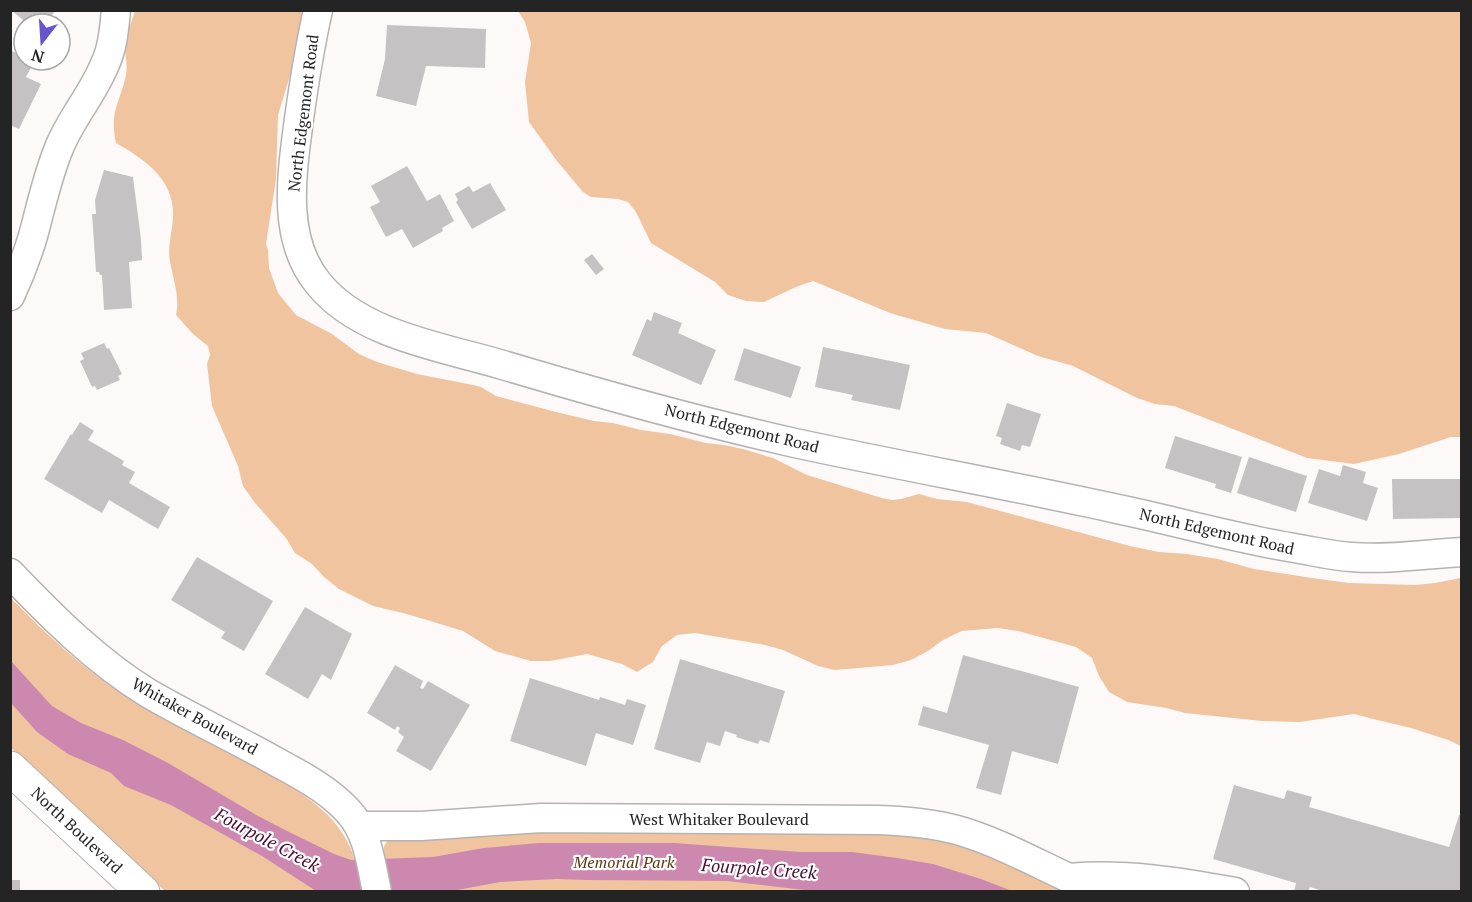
<svg xmlns="http://www.w3.org/2000/svg" width="1472" height="902" font-family="'PT Serif',serif">
<style>
.green{fill:#f0c49f}
.water{fill:#cd88af}
.building{fill:#c6c2c3}
.lines{fill:none;stroke-linecap:round;stroke-linejoin:round}
.minor-casing{stroke:#b6b2b2;stroke-width:31}
.tertiary-casing{stroke:#b6b2b2;stroke-width:35}
.minor{stroke:#fff;stroke-width:28}
.tertiary{stroke:#fff;stroke-width:33}
.labels{text-anchor:middle;stroke-width:4.5;stroke-linejoin:round;paint-order:stroke}
.street-label{font-size:16px;fill:#252424;stroke:#fff}
.park-label{font-size:16px;font-style:italic;fill:#5e380f;stroke:#fff}
.water-label{font-size:18px;font-style:italic;fill:#4a0d35;stroke:#fff}
</style>
<rect width="100%" height="100%" fill="#fef9f9"/>
<path class="green" d="M 135,11 L 304,11 L 296,56 L 278,115 L 276,179 L 266,244 L 268,250 L 269,268 L 278,293 L 296,315 L 332,334 L 359,354 L 377,362 L 417,374 L 473,385 L 481,387 L 496,396 L 556,412 L 594,421 L 613,423 L 641,430 L 670,434 L 706,443 L 724,445 L 743,449 L 773,458 L 807,475 L 882,498 L 892,500 L 901,499 L 919,494 L 937,499 L 967,502 L 1130,546 L 1159,552 L 1187,554 L 1218,559 L 1254,569 L 1312,578 L 1349,583 L 1415,585 L 1435,583 L 1461,578 L 1461,746 L 1448,740 L 1411,728 L 1373,719 L 1354,714 L 1300,722 L 1262,721 L 1185,713 L 1166,708 L 1127,702 L 1109,692 L 1099,676 L 1092,658 L 1076,647 L 1018,631 L 998,628 L 962,631 L 943,640 L 928,651 L 911,660 L 893,665 L 835,670 L 818,666 L 783,650 L 765,645 L 695,633 L 677,635 L 662,646 L 653,662 L 637,672 L 622,664 L 587,654 L 550,661 L 531,661 L 495,651 L 463,631 L 407,614 L 373,606 L 339,589 L 324,577 L 312,564 L 295,553 L 286,538 L 255,503 L 243,486 L 238,466 L 212,406 L 207,364 L 210,355 L 208,346 L 193,334 L 176,315 C 180,295 173,280 170,261 C 167,246 173,230 173,215 C 174,179 144,159 116,143 C 109,112 120,103 126,75 C 128,64 125,56 125,47 C 125,35 132,22 135,11 Z
M 518,11 L 1461,11 L 1461,437 L 1451,437 L 1399,454 L 1354,464 L 1307,458 L 1174,406 L 1155,404 L 1137,398 L 1073,366 L 1038,356 L 986,333 L 945,329 L 890,313 L 813,281 L 796,287 L 764,302 L 746,301 L 728,295 L 715,282 L 651,243 L 636,212 L 628,202 L 618,199 L 591,197 L 583,192 L 557,161 L 529,122 L 525,82 L 531,43 L 525,22 Z
M 10,597 C 47,635 84,670 129,698 C 160,718 193,734 225,751 C 268,774 329,799 350,847 C 356,860 358,877 361,891 L 166,892 L 157,884 L 11,748 Z
M 544,831 L 922,835 L 963,845 L 1000,859 L 1065,891 L 393,891 L 384,852 L 384,846 L 388,840 Z"/>
<path class="water" d="M 10,660 L 52,706 L 81,723 L 123,740 L 168,763 L 258,816 L 287,831 L 334,854 L 351,860 L 433,857 L 484,848 L 539,843 L 674,843 L 801,852 L 852,852 L 897,858 L 933,864 L 981,879 L 1012,891 L 827,892 L 795,889 L 727,881 L 586,880 L 557,879 L 500,882 L 452,891 L 316,891 L 262,856 L 171,805 L 124,786 L 111,773 L 68,754 L 37,732 L 11,703 Z"/>
<path class="building" d="M 11,10 L 56,10 L 45,24 L 28,24 Z
M 387,25 L 486,29 L 485,68 L 426,66 L 416,106 L 376,96 L 385,59 Z
M 10,50 L 24,57 L 24,60 L 30,60 L 34,62 L 26,77 L 41,84 L 19,129 L 10,125 Z
M 407,166 L 427,201 L 440,194 L 454,221 L 442,228 L 443,231 L 413,248 L 402,229 L 386,237 L 370,207 L 380,202 L 371,186 Z
M 104,170 L 133,177 L 141,239 L 142,260 L 129,262 L 132,308 L 104,310 L 102,275 L 100,275 L 99,272 L 96,272 L 92,214 L 96,214 L 95,200 Z
M 490,183 L 506,210 L 472,229 L 456,202 L 458,200 L 455,194 L 469,186 L 473,192 Z
M 592,254 L 604,269 L 596,275 L 584,260 Z
M 654,312 L 682,323 L 678,333 L 716,350 L 701,385 L 632,355 L 647,319 L 651,321 Z
M 104,343 L 107,349 L 109,348 L 122,374 L 118,376 L 120,380 L 97,390 L 95,386 L 92,387 L 80,361 L 84,359 L 81,353 Z
M 823,347 L 910,365 L 900,410 L 851,400 L 853,395 L 815,387 Z
M 744,348 L 801,367 L 791,398 L 734,380 Z
M 1007,403 L 1041,414 L 1030,447 L 1022,445 L 1020,451 L 1000,444 L 1002,438 L 996,436 Z
M 80,422 L 94,431 L 88,440 L 124,461 L 122,465 L 135,472 L 129,483 L 170,507 L 158,529 L 109,500 L 102,513 L 44,479 L 71,434 L 72,435 Z
M 1175,436 L 1242,457 L 1231,493 L 1215,488 L 1216,484 L 1165,468 Z
M 1249,457 L 1307,476 L 1296,512 L 1237,493 Z
M 1343,465 L 1366,472 L 1363,483 L 1378,488 L 1367,521 L 1308,503 L 1319,469 L 1340,476 Z
M 1392,479 L 1462,479 L 1462,518 L 1393,519 Z
M 197,557 L 273,601 L 244,651 L 221,638 L 225,632 L 171,600 Z
M 305,607 L 352,634 L 331,680 L 322,674 L 308,699 L 265,674 Z
M 963,655 L 1079,687 L 1058,764 L 1012,751 L 1001,795 L 976,788 L 989,745 L 918,725 L 923,706 L 947,713 Z
M 680,659 L 785,691 L 769,743 L 760,740 L 758,744 L 736,737 L 737,735 L 725,731 L 720,746 L 707,742 L 700,763 L 654,749 Z
M 395,665 L 423,681 L 420,688 L 423,689 L 428,681 L 470,705 L 431,771 L 396,751 L 404,737 L 398,732 L 400,728 L 397,726 L 395,730 L 367,713 Z
M 530,678 L 599,700 L 600,697 L 625,705 L 627,699 L 646,705 L 633,745 L 596,733 L 586,766 L 510,741 Z
M 1234,785 L 1284,799 L 1287,790 L 1312,797 L 1309,807 L 1449,847 L 1459,815 L 1462,816 L 1462,892 L 1326,892 L 1310,887 L 1308,892 L 1294,892 L 1296,883 L 1213,859 Z
M 10,880 L 20,880 L 20,892 L 10,892 Z"/>
<g class="lines">
<g class="minor-casing">
<path id="minor" d="M 318,10 C 310,46 304,83 299,119 C 292,173 281,238 318,283 C 359,335 443,347 503,365 C 600,394 697,421 795,443 C 901,466 1008,485 1113,508 C 1176,521 1237,539 1300,549 C 1317,552 1334,556 1351,557 C 1388,560 1425,554 1462,552
M 10,296 C 19,277 27,256 33,236 C 41,207 47,177 59,148 C 71,118 93,94 105,64 C 113,47 114,29 116,10
M 10,573 C 52,617 96,661 148,693 C 189,717 232,737 273,760 C 299,774 328,789 348,811 C 368,832 371,864 377,892
M 359,826 L 421,826 L 541,818 L 878,820 C 905,821 931,823 957,830 C 996,841 1032,861 1069,878
M 1094,892 L 1069,878 C 1125,873 1180,882 1235,892"/>
</g>
<g class="tertiary-casing">
<path id="tertiary" d="M 10,768 L 143,892"/>
</g>
<use href="#minor" class="minor"/>
<use href="#tertiary" class="tertiary"/>
</g>
<g class="labels">
<g class="street-label">
<text transform="translate(303 113) rotate(-83)" y="6">North Edgemont Road</text>
<text transform="translate(742 428) rotate(14)" y="6">North Edgemont Road</text>
<text transform="translate(1217 531) rotate(13)" y="6">North Edgemont Road</text>
<text transform="translate(195 716) rotate(29)" y="6">Whitaker Boulevard</text>
<text x="719" y="825">West Whitaker Boulevard</text>
<text transform="translate(77 830) rotate(43)" y="6">North Boulevard</text>
</g>
<g class="park-label">
<text x="624" y="868">Memorial Park</text>
</g>
<g class="water-label">
<text transform="translate(267 840) rotate(28)" y="6">Fourpole Creek</text>
<text transform="translate(759 869) rotate(4)" y="6">Fourpole Creek</text>
</g>
</g>
<rect width="1472" height="902" fill="none" stroke="#252424" stroke-width="24"/>
<g transform="translate(42 42) rotate(197)"><circle r="28" fill="#ffffff" stroke="#a8a7a7" stroke-width="1.5"/>
<path d="M0-4.5L10 22L0 15L-10 22Z" fill="#6854cd"/>
<text y="-9" font-size="16" font-weight="bold" text-anchor="middle" fill="#252424">N</text>
</g>
</svg>
